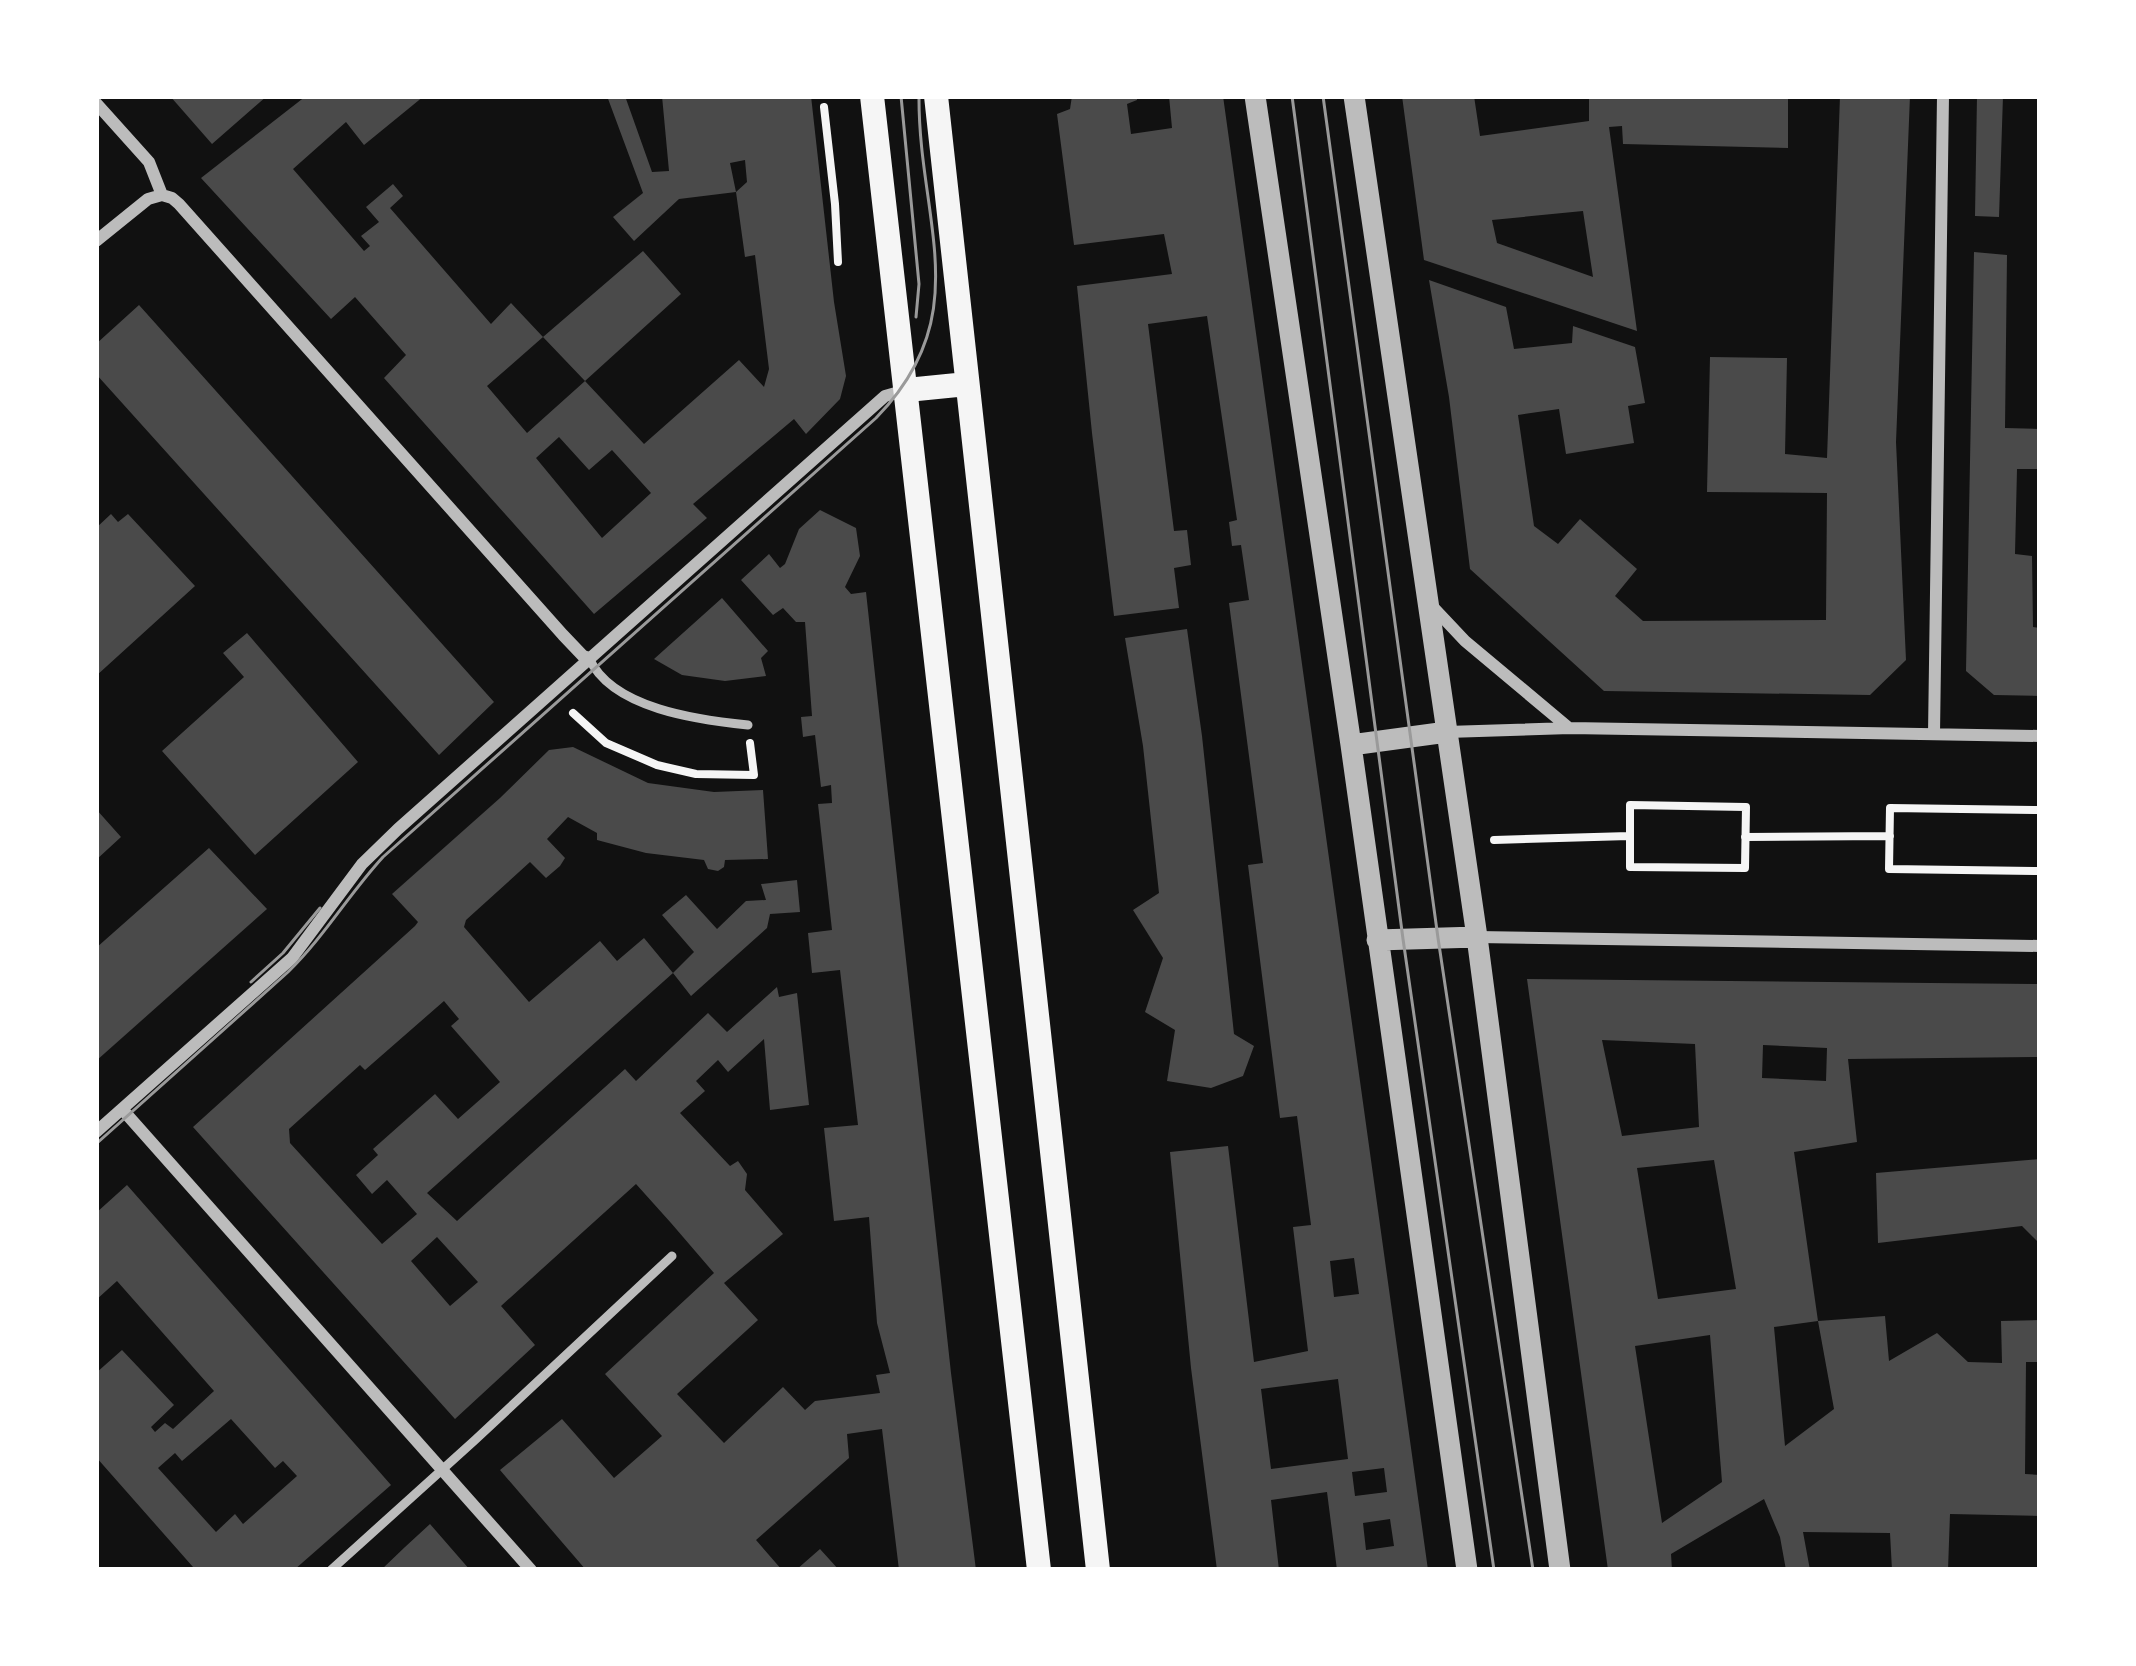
<svg xmlns="http://www.w3.org/2000/svg" width="2136" height="1666" font-family="'Fira Sans Condensed',sans-serif">
<style>
.building{fill:#4a4a4a;fill-rule:evenodd}
.lines{fill:none;stroke-linecap:round;stroke-linejoin:round}
.path{stroke:#f5f5f5;stroke-width:8}
.service{stroke:#bcbcbc;stroke-width:9}
.minor{stroke:#bcbcbc;stroke-width:12}
.tertiary{stroke:#bcbcbc;stroke-width:21}
.secondary{stroke:#f5f5f5;stroke-width:24}
.tram{stroke:#9a9a9a;stroke-width:3}
</style>
<rect width="100%" height="100%" fill="#111"/>
<path class="building" d="M 170,96 L 267,96 L 212,144 Z
M 306,96 L 424,96 L 364,145 L 346,122 L 293,169 L 364,251 L 370,246 L 361,236 L 379,222 L 366,207 L 393,184 L 403,196 L 390,208 L 491,324 L 511,303 L 543,337 L 487,386 L 527,433 L 585,381 L 543,337 L 643,251 L 681,294 L 585,381 L 644,444 L 739,360 L 764,387 L 769,369 L 755,255 L 745,257 L 736,192 L 747,182 L 745,160 L 730,163 L 736,192 L 679,199 L 634,241 L 613,217 L 643,193 L 607,96 L 625,96 L 652,172 L 669,171 L 662,96 L 811,96 L 834,302 L 846,376 L 840,399 L 806,434 L 794,419 L 693,504 L 707,518 L 594,614 L 384,378 L 406,355 L 355,297 L 331,319 L 201,178 ZM 559,437 L 589,470 L 612,450 L 651,493 L 602,538 L 536,458 Z
M 1072,96 L 1137,96 L 1137,100 L 1127,104 L 1131,134 L 1172,128 L 1169,96 L 1223,96 L 1428,1570 L 1337,1570 L 1327,1492 L 1271,1500 L 1279,1570 L 1217,1570 L 1191,1368 L 1170,1152 L 1228,1146 L 1254,1362 L 1308,1351 L 1293,1227 L 1311,1225 L 1297,1116 L 1280,1118 L 1248,865 L 1263,863 L 1229,603 L 1249,600 L 1241,545 L 1232,546 L 1229,522 L 1237,520 L 1207,316 L 1148,324 L 1174,531 L 1187,530 L 1191,565 L 1174,568 L 1179,608 L 1114,616 L 1092,433 L 1077,286 L 1172,274 L 1164,234 L 1074,245 L 1057,114 L 1070,109 ZM 1354,1258 L 1359,1294 L 1334,1297 L 1330,1261 ZM 1338,1379 L 1348,1459 L 1271,1469 L 1261,1389 ZM 1384,1468 L 1387,1492 L 1355,1496 L 1352,1472 ZM 1390,1519 L 1394,1546 L 1366,1550 L 1363,1523 Z
M 1402,96 L 1474,96 L 1480,136 L 1589,121 L 1589,96 L 1788,96 L 1788,148 L 1623,144 L 1622,126 L 1609,127 L 1637,331 L 1424,260 ZM 1583,211 L 1593,277 L 1497,243 L 1492,220 Z
M 1840,96 L 1910,96 L 1896,442 L 1906,660 L 1870,695 L 1604,691 L 1470,569 L 1449,397 L 1429,280 L 1506,307 L 1514,349 L 1572,343 L 1573,326 L 1635,347 L 1645,403 L 1628,406 L 1634,443 L 1566,454 L 1559,409 L 1518,415 L 1534,526 L 1558,544 L 1580,519 L 1637,569 L 1615,596 L 1643,621 L 1826,620 L 1827,493 L 1707,492 L 1710,357 L 1787,358 L 1785,454 L 1827,458 Z
M 1977,96 L 2003,96 L 1999,217 L 1975,216 Z
M 1974,252 L 2007,255 L 2005,428 L 2040,429 L 2040,469 L 2017,469 L 2015,554 L 2032,556 L 2033,627 L 2040,628 L 2040,696 L 1994,695 L 1966,671 Z
M 139,305 L 494,702 L 439,755 L 96,374 L 96,344 Z
M 820,510 L 856,528 L 860,556 L 845,587 L 851,594 L 866,592 L 951,1373 L 976,1570 L 899,1570 L 882,1429 L 847,1434 L 849,1458 L 756,1540 L 782,1570 L 586,1570 L 500,1470 L 562,1419 L 614,1478 L 662,1436 L 605,1374 L 714,1273 L 671,1223 L 636,1184 L 501,1306 L 535,1345 L 455,1419 L 193,1127 L 415,926 L 418,922 L 392,894 L 500,798 L 549,750 L 573,747 L 648,783 L 714,792 L 763,790 L 768,859 L 725,860 L 724,867 L 718,871 L 708,869 L 704,860 L 646,853 L 597,840 L 597,833 L 568,817 L 547,839 L 565,858 L 560,866 L 546,878 L 530,862 L 466,920 L 464,927 L 529,1002 L 600,941 L 617,961 L 644,938 L 673,973 L 427,1193 L 457,1221 L 625,1069 L 636,1081 L 708,1013 L 727,1032 L 777,987 L 779,997 L 797,993 L 809,1105 L 770,1110 L 764,1039 L 728,1072 L 718,1060 L 696,1081 L 705,1091 L 680,1113 L 730,1166 L 738,1161 L 747,1174 L 745,1190 L 783,1234 L 724,1283 L 758,1320 L 677,1394 L 724,1443 L 783,1387 L 805,1410 L 815,1401 L 880,1393 L 876,1375 L 890,1373 L 877,1323 L 869,1217 L 834,1221 L 824,1128 L 858,1125 L 840,970 L 812,973 L 808,933 L 832,930 L 818,804 L 832,803 L 831,785 L 821,787 L 815,735 L 803,737 L 801,717 L 812,716 L 805,622 L 796,622 L 783,608 L 773,615 L 741,580 L 769,554 L 780,568 L 785,564 L 799,529 ZM 444,1001 L 459,1019 L 451,1026 L 500,1082 L 458,1119 L 435,1094 L 373,1149 L 378,1155 L 356,1175 L 372,1194 L 387,1180 L 417,1214 L 382,1244 L 290,1143 L 289,1129 L 360,1065 L 365,1070 ZM 437,1237 L 478,1282 L 450,1306 L 411,1261 Z
M 111,514 L 118,522 L 128,514 L 195,586 L 96,676 L 96,528 Z
M 722,598 L 768,651 L 761,658 L 766,676 L 725,681 L 682,675 L 654,659 Z
M 1187,629 L 1202,736 L 1234,1034 L 1254,1046 L 1243,1076 L 1211,1088 L 1167,1081 L 1175,1030 L 1145,1012 L 1163,958 L 1133,910 L 1159,893 L 1143,746 L 1125,638 Z
M 247,633 L 358,762 L 255,855 L 162,751 L 244,677 L 223,653 Z
M 96,809 L 121,837 L 96,860 Z
M 209,848 L 267,909 L 96,1061 L 96,948 Z
M 797,880 L 800,912 L 770,914 L 767,928 L 691,996 L 673,973 L 694,952 L 662,915 L 686,895 L 717,929 L 746,901 L 766,900 L 761,884 Z
M 1527,979 L 2040,984 L 2040,1057 L 1848,1059 L 1857,1142 L 1794,1152 L 1818,1321 L 1774,1327 L 1785,1446 L 1834,1409 L 1818,1321 L 1885,1316 L 1889,1361 L 1937,1333 L 1968,1362 L 2002,1363 L 2001,1321 L 2040,1320 L 2040,1362 L 2026,1362 L 2025,1474 L 2040,1475 L 2040,1516 L 1950,1514 L 1948,1570 L 1892,1570 L 1890,1533 L 1803,1532 L 1810,1570 L 1786,1570 L 1780,1537 L 1764,1499 L 1671,1554 L 1672,1570 L 1608,1570 ZM 1602,1040 L 1695,1044 L 1699,1127 L 1622,1136 ZM 1763,1045 L 1827,1048 L 1826,1081 L 1762,1078 ZM 1714,1160 L 1736,1289 L 1658,1299 L 1637,1168 ZM 1710,1335 L 1722,1482 L 1662,1523 L 1635,1346 Z
M 2040,1159 L 2040,1244 L 2022,1226 L 1878,1243 L 1876,1173 Z
M 127,1185 L 391,1485 L 294,1570 L 190,1570 L 193,1567 L 96,1457 L 96,1373 L 122,1350 L 174,1405 L 151,1427 L 155,1432 L 165,1423 L 173,1429 L 214,1391 L 117,1281 L 96,1300 L 96,1213 ZM 231,1419 L 275,1468 L 283,1461 L 297,1476 L 243,1524 L 235,1514 L 216,1532 L 158,1468 L 175,1453 L 182,1461 Z
M 430,1524 L 470,1570 L 381,1570 L 405,1547 Z
M 820,1549 L 839,1570 L 796,1570 Z"/>
<g class="lines">
<path class="path" d="M 824,107 L 835,204 L 838,262
M 573,713 L 606,743 L 657,765 L 696,774 L 754,775 L 750,743
M 1630,805 L 1746,807 L 1745,868 L 1630,867 Z
M 2040,810 L 1890,808 L 1889,869 L 2040,871
M 1745,837 L 1890,836
M 1494,840 L 1629,836"/>
<path class="service" d="M 589,658 C 612,709 699,720 748,725
M 331,1570 L 475,1440 L 672,1256"/>
<path class="minor" d="M 96,103 L 149,162 L 162,195 L 172,198 L 179,204 L 563,635 L 583,656 L 589,658
M 96,241 L 148,199 L 162,195
M 1432,606 L 1465,641 L 1569,728
M 1447,732 L 1570,728 L 2040,736
M 1934,734 L 1943,96
M 1477,937 L 2040,946
M 122,1109 L 531,1570
M 96,1132 L 292,958 L 362,864 L 398,829 L 885,396 L 906,390"/>
<path class="tertiary" d="M 1255,96 L 1351,745 L 1467,1570
M 1354,96 L 1477,937 L 1560,1570
M 1351,745 L 1447,732
M 1377,940 L 1477,937"/>
<path class="secondary" d="M 872,96 L 1039,1570
M 936,96 L 1098,1570
M 907,390 L 967,384"/>
<path class="tram" d="M 901,96 L 919,284 L 916,317
M 1292,96 L 1403,939 L 1494,1570
M 1323,96 L 1438,938 L 1533,1570
M 251,982 L 283,953 L 320,908
M 96,1144 L 288,972 C 324,937 349,894 383,857 L 876,418 C 978,314 918,220 919,96"/>
</g>
<rect width="2136" height="1666" fill="none" stroke="#ffffff" stroke-width="198"/>
</svg>
